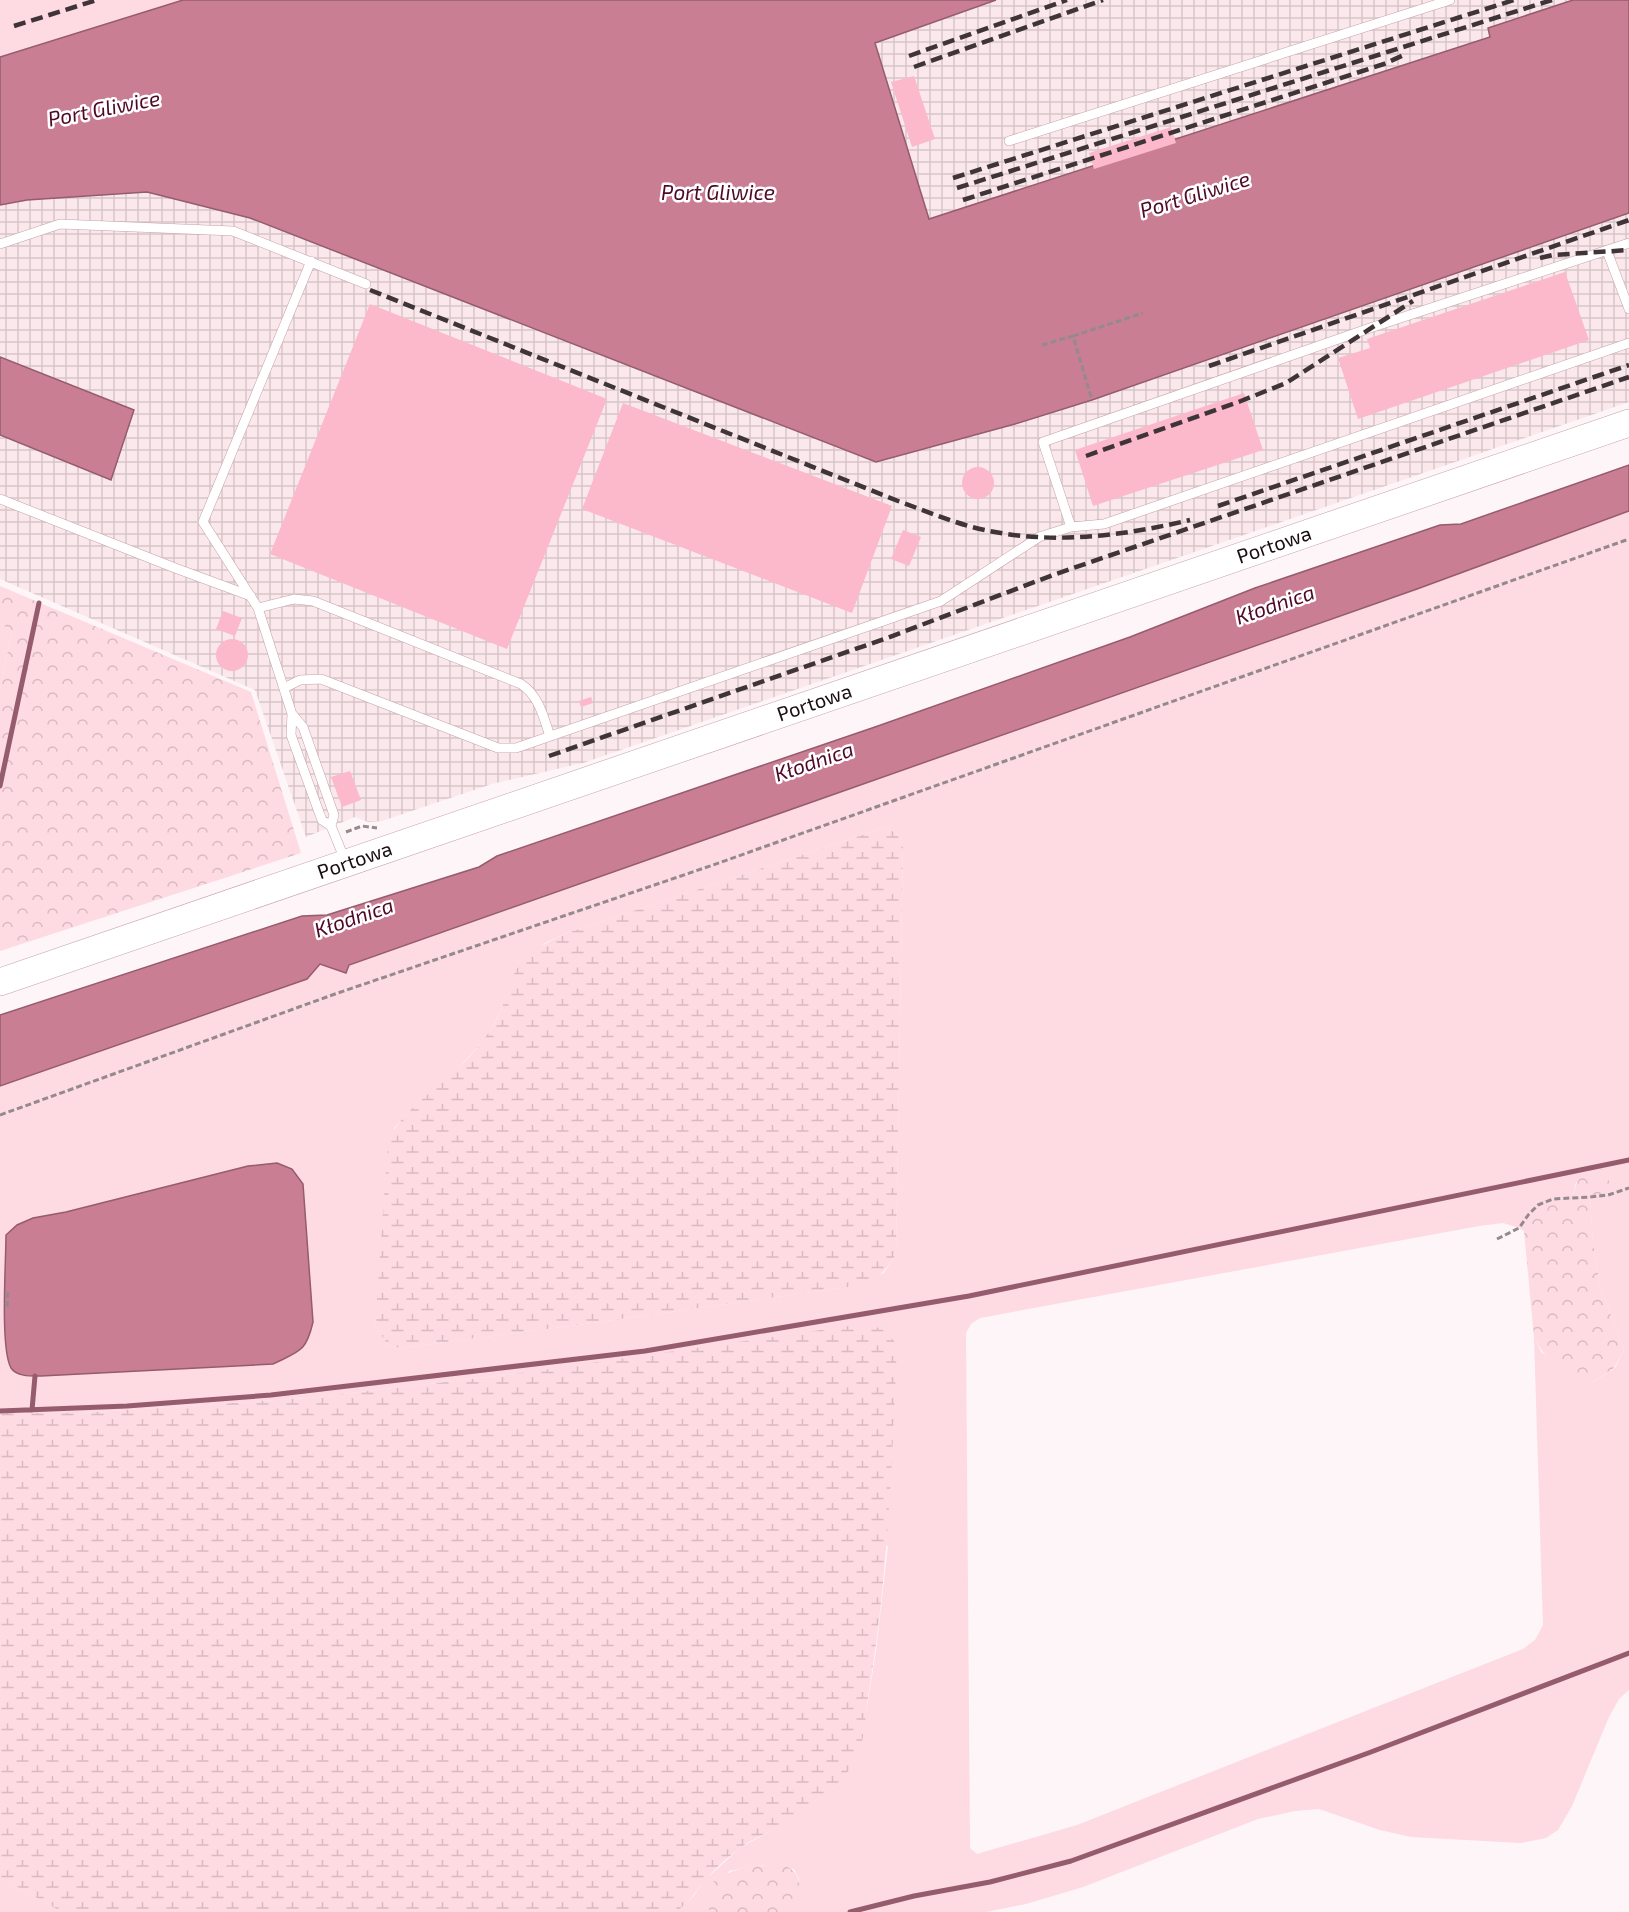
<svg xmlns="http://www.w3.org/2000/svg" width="1629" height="1912" font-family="'Exo 2',sans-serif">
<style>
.industrial{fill:url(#industrial-grid)}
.green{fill:#fedae3;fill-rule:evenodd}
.forest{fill:url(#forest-crowns)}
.wetland{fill:url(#wetland-marsh)}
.water{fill:#ca7e94;stroke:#955c6d;stroke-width:1.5}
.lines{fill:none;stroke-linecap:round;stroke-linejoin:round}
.stream{stroke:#955c6d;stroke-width:5}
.building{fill:#fbb9cb}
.lane-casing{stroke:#c5a2ab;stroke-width:10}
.secondary-casing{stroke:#c5a2ab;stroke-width:28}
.path{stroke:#948a8d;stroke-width:3;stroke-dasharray:6 3;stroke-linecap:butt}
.lane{stroke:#fff;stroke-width:9}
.secondary{stroke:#fff;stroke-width:27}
.rail{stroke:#3f3438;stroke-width:4.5;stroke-dasharray:12 6;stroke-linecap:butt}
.labels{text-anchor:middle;stroke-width:5;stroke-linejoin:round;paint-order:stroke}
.street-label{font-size:20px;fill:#190d11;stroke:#fff}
.water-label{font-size:21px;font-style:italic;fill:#4f0927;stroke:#fff}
</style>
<defs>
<pattern id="industrial-grid" width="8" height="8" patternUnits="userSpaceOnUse" patternTransform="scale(1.5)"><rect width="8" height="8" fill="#fbe8ec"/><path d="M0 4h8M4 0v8" fill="none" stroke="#d7c6c9"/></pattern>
<pattern id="forest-crowns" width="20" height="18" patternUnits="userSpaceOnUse" patternTransform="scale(1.5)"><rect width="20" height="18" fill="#fedae3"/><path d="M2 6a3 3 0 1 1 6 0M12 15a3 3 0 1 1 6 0" fill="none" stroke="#d9bac2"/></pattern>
<pattern id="wetland-marsh" width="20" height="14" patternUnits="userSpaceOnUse" patternTransform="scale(1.5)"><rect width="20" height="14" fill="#fedae3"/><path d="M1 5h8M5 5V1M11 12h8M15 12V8" fill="none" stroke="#d9bac2"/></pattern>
</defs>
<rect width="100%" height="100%" fill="#fdf5f7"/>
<path class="industrial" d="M 183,0 L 1629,0 L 1629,402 L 583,763 L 492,784 L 382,821 L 368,822 L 355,817 L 306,837 L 255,690 L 0,579 L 0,57 Z"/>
<path class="green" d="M 0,0 L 183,0 L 0,57 Z
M 1629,511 L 1629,1690 L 1619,1699 L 1609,1717 L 1572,1806 L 1558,1830 L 1546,1838 L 1521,1843 L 1411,1837 L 1380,1830 L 1319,1809 L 1295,1811 L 1258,1819 L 1083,1887 L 1026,1904 L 986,1912 L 779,1912 L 798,1892 L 799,1879 L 794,1869 L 763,1865 L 729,1871 L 706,1907 L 711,1912 L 675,1912 L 692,1898 L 705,1880 L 740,1848 L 779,1826 L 816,1802 L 833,1788 L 855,1761 L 861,1743 L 876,1651 L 888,1546 L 515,1374 L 308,1398 L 80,1413 L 0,1413 L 0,1086 L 307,979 L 320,964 L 346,973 L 349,965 L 1417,589 ZM 886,827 L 897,834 L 903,843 L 896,1254 L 884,1273 L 848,1287 L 578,1325 L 400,1348 L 388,1345 L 375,1326 L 394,1128 L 413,1108 L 451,1076 L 487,1037 L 503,1006 L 514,976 L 545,943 L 567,933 ZM 1576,1182 L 1612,1194 L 1590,1197 L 1593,1243 L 1600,1286 L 1624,1350 L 1615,1368 L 1592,1383 L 1541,1352 L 1534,1337 L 1543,1625 L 1535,1640 L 1523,1649 L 1077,1825 L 977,1854 L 970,1848 L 966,1333 L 971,1324 L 980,1318 L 1479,1226 L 1503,1223 L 1519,1228 C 1534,1206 1546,1199 1572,1198 Z
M 0,624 L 12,630 L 0,690 Z
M 0,1877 L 62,1912 L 0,1912 Z"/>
<path class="forest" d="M 0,586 L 251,692 L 301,853 L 0,951 L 0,690 L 12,630 L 0,624 Z
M 1598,1167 L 1606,1172 L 1613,1193 L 1590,1198 L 1593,1243 L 1600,1286 L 1624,1350 L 1614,1368 L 1592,1383 C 1567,1375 1545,1361 1534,1337 L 1524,1231 L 1519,1228 C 1535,1204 1543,1200 1572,1198 C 1578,1178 1579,1175 1598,1167 Z
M 781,1864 C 796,1870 800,1876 799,1892 L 779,1912 L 711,1912 L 706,1907 L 703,1892 C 722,1868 753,1866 781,1864 Z"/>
<path class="wetland" d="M 886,827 L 897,834 L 903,843 L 896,1254 C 880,1279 876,1280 848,1287 L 578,1325 L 400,1348 L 388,1345 L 375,1326 L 388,1141 C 403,1107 446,1084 471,1055 C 484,1041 496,1024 503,1005 C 509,991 511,974 521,963 C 534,948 551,941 567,933 Z
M 856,1325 L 881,1328 L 897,1344 C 892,1462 888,1580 868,1697 C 865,1717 865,1745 854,1763 C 836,1790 806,1812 778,1827 C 765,1834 751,1839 739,1849 C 727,1858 715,1868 706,1880 C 695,1891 689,1904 675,1912 L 62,1912 L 0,1877 L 0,1413 L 80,1413 L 308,1398 L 515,1374 Z"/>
<path class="water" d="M 183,0 L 996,0 L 875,43 L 929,219 L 1490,37 L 1488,28 L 1573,0 L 1629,0 L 1629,213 L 1092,400 L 1015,424 L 876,462 L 250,218 L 147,192 L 27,200 L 0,205 L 0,57 Z
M 0,357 L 134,410 L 111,480 L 0,435 Z
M 1629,465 L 1629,511 L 1417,589 L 349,965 L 346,973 L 320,964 L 307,979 L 0,1086 L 0,1015 L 302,916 L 327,915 L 479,867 L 497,856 L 875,727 L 1130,637 L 1255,588 L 1440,525 L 1461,524 Z
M 277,1163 L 292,1169 L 303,1184 L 313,1322 C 306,1352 300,1351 273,1364 L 41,1376 C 32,1376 17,1377 11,1368 C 0,1348 6,1262 6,1235 L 17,1225 L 33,1218 L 66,1212 L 248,1166 Z"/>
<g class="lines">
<path class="stream" d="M 0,786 L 39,603
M 32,1410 L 35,1376
M 0,1411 L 127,1406 L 271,1395 L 645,1351 L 969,1296 L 1629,1160
M 850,1912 L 914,1896 L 990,1882 L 1071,1861 L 1371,1752 L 1629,1653"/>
</g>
<path class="building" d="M 914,76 L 935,139 L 912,147 L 891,82 Z
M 1171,127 L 1176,143 L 1094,169 L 1089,153 Z
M 1565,272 L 1589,340 L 1358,419 L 1338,358 L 1370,348 L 1367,339 Z
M 370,304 L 607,399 L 507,649 L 270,554 Z
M 1244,393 L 1263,450 L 1093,506 L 1075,450 Z
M 623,403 L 892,506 L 852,613 L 582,509 Z
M962 483a16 16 0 1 1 32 0a16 16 0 1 1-32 0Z
M 903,530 L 921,537 L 909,566 L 891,559 Z
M 223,611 L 242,618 L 235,636 L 216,629 Z
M216 655a16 16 0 1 1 32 0a16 16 0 1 1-32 0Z
M 591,697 L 593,703 L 581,707 L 579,701 Z
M 350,771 L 361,800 L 342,807 L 331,777 Z"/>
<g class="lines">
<g class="lane-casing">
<path id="lane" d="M 1009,141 L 1450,0
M 1629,243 L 1370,328 L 1043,442 L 1071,527 L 1104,524 L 1629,343
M 0,244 L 60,224 L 233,231 L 366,284
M 1607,251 L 1629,309
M 311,261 L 203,522 L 258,608 L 292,714 L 303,727 L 334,815 L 331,826
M 0,499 L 175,568 L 251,596
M 258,608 L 294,599 L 313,601 L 521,684 C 539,696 543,716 550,736
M 284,688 L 300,680 L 321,679 L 498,748 L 516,748 L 941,601 L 1039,537 L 1071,527
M 292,714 L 291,735 L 320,815 L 322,820 L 331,826 L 345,860"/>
</g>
<g class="secondary-casing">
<g id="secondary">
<path id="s1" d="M 0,982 L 1629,423"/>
</g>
</g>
<path class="path" d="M 1073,336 L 1143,313
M 1042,345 L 1073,336 L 1092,400
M 346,832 L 362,826 L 377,828
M 0,1115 L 335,994 L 713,865 L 1629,539
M 1497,1239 L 1519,1228 L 1529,1214 L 1538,1205 L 1553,1199 L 1590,1197 L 1608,1195 L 1629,1188
M 7,1307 L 8,1292"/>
<use href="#lane" class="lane"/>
<use href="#secondary" class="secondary"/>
<path class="rail" d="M 14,26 L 97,0
M 909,56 L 1067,0
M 914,67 L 1103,0
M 953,178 L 1514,0
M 957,188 L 1552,0
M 963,200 L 1384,64 L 1406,54
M 1540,258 L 1553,255 L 1629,250
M 370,290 L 898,501 C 923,510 947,520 972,527 C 1045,546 1118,537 1190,520
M 1209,366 L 1629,220
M 1086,456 L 1241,401 L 1286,383 L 1413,301
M 1218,506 L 1629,365
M 549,756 L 887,638 L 1053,575 L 1629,377"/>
</g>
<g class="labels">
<g class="street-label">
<text dy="7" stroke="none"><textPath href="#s1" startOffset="1347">Portowa</textPath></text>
<text dy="7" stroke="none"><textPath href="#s1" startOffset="861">Portowa</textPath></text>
<text dy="7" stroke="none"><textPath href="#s1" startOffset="375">Portowa</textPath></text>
</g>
<g class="water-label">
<text transform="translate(104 109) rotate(-11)" y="7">Port Gliwice</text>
<text x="718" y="200">Port Gliwice</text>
<text transform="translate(1195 195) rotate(-17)" y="7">Port Gliwice</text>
<text transform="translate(1275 605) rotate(-19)" y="7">Kłodnica</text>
<text transform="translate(814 762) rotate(-19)" y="7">Kłodnica</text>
<text transform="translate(354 918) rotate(-19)" y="7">Kłodnica</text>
</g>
</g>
</svg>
